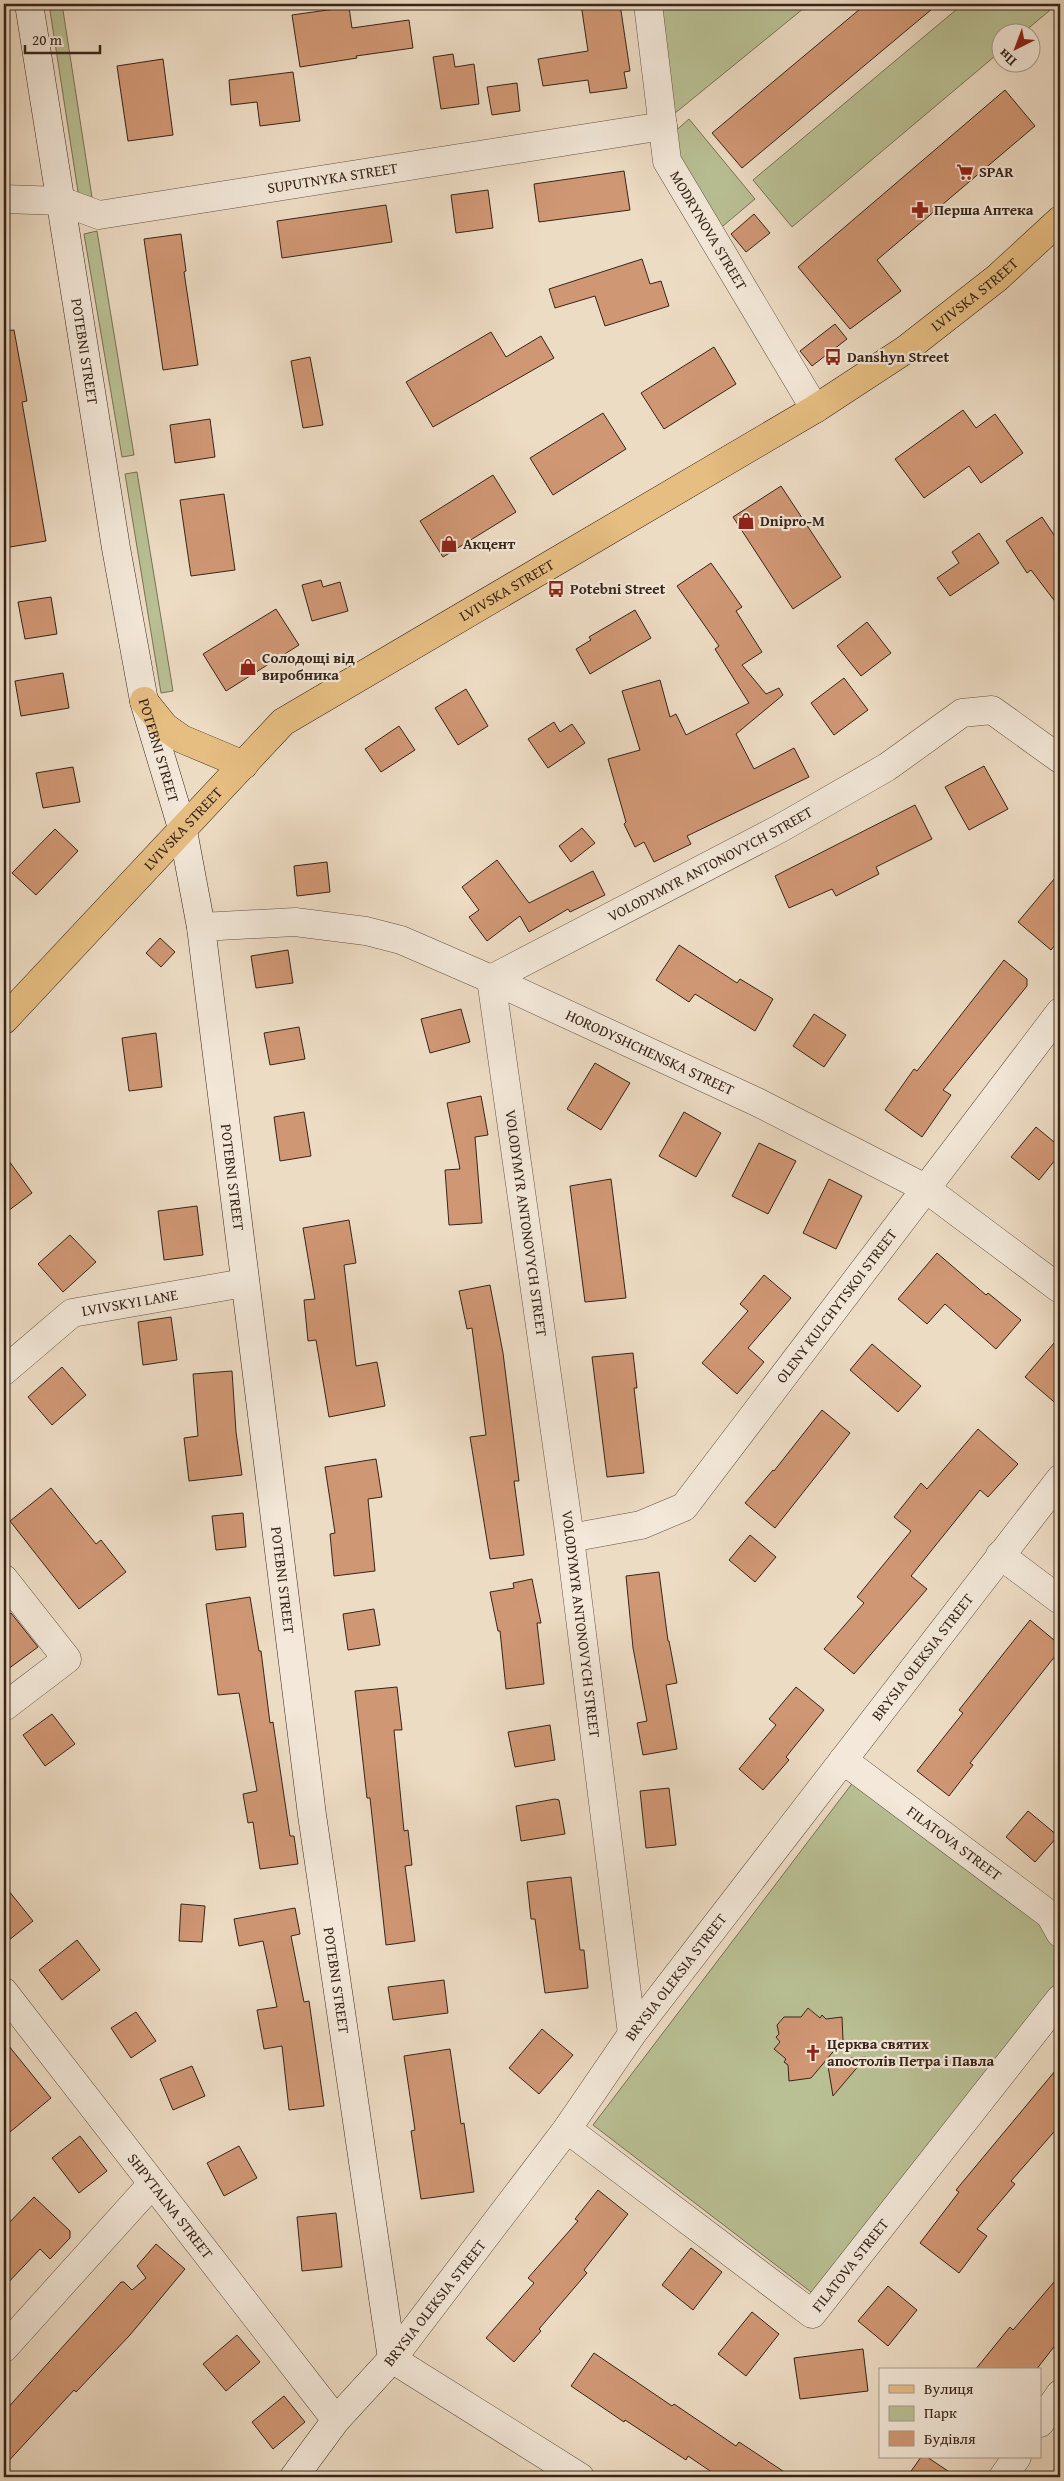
<svg xmlns="http://www.w3.org/2000/svg" width="1064" height="2481" font-family="'Gentium Book Plus',serif">
<style>
.green{fill:#b9c094;stroke:#787256}
.building{fill:#d09774;stroke:#372419}
.lines{fill:none;stroke-linecap:round;stroke-linejoin:round}
.street-casing{stroke:#645244;stroke-width:29}
.secondary-casing{stroke:#372419;stroke-width:29}
.primary-casing{stroke:#372419;stroke-width:29}
.street{stroke:#f3e8d9;stroke-width:28}
.secondary{stroke:#f3e8d9;stroke-width:28}
.primary{stroke:#e6be82;stroke-width:28}
.labels{text-anchor:middle;stroke-width:4.5;stroke-linejoin:round;paint-order:stroke}
.poi-label{font-size:15px;font-weight:bold;fill:#372419;stroke:#f3e8d9;text-anchor:start}
.street-label{font-size:15px;fill:#372419;stroke:#f3e8d9}
</style>
<rect width="100%" height="100%" fill="#eddcc4"/>
<filter id="stains"><feTurbulence type="fractalNoise" baseFrequency=".004" numOctaves="4"/><feColorMatrix values="0 0 0 0 .2 0 0 0 0 .09 0 0 0 0 .02 0 0 0 .5 -.17"/></filter>
<radialGradient id="worn" r=".72"><stop offset=".6" stop-color="#630" stop-opacity="0"/><stop offset="1" stop-color="#630" stop-opacity=".3"/></radialGradient>
<path class="green" d="M 49,4 L 62,4 L 93,204 L 79,198 Z
M 656,4 L 809,4 L 669,118 Z
M 963,4 L 1048,4 L 1049,11 L 1024,32 L 1002,32 L 1001,51 L 792,227 L 753,180 Z
M 689,119 L 755,199 L 717,231 L 674,158 L 672,134 Z
M 97,231 L 134,455 L 122,457 L 84,234 Z
M 137,472 L 173,691 L 161,693 L 125,474 Z
M 854,1781 L 1042,1924 L 1060,1954 L 1060,1985 L 815,2295 L 593,2125 Z"/>
<path class="building" d="M 581,4 L 620,4 L 630,71 L 624,72 L 627,88 L 590,93 L 588,80 L 543,86 L 538,59 L 588,51 Z
M 866,4 L 938,4 L 742,168 L 712,133 Z
M 349,7 L 352,28 L 409,20 L 413,48 L 356,56 L 357,58 L 300,67 L 292,15 Z
M 453,54 L 455,67 L 474,64 L 479,104 L 441,109 L 433,57 Z
M 163,59 L 173,135 L 128,141 L 117,66 Z
M 293,72 L 300,121 L 260,126 L 257,102 L 231,105 L 229,80 Z
M 517,83 L 520,111 L 492,115 L 487,87 Z
M 1005,90 L 1035,126 L 877,260 L 901,291 L 850,329 L 798,267 Z
M 624,171 L 630,210 L 539,222 L 534,184 Z
M 488,190 L 493,228 L 456,233 L 451,195 Z
M 386,205 L 392,242 L 282,258 L 277,221 Z
M 754,214 L 770,233 L 746,252 L 731,234 Z
M 181,234 L 186,271 L 184,272 L 198,365 L 163,370 L 144,239 Z
M 642,259 L 650,284 L 661,281 L 669,306 L 605,326 L 595,296 L 555,308 L 549,289 Z
M 835,324 L 847,339 L 812,366 L 800,351 Z
M 14,330 L 27,401 L 22,402 L 46,541 L 4,548 L 4,331 Z
M 491,332 L 506,357 L 541,336 L 554,358 L 433,427 L 406,382 Z
M 714,347 L 736,384 L 664,429 L 641,393 Z
M 310,357 L 323,425 L 303,428 L 291,361 Z
M 963,410 L 976,428 L 995,414 L 1023,453 L 981,483 L 969,466 L 924,498 L 895,459 Z
M 603,413 L 626,449 L 553,495 L 530,458 Z
M 210,419 L 215,457 L 175,463 L 170,425 Z
M 493,475 L 516,512 L 443,557 L 420,521 Z
M 781,486 L 841,577 L 793,609 L 733,517 Z
M 224,494 L 235,570 L 191,576 L 180,500 Z
M 1042,517 L 1060,544 L 1060,608 L 1031,570 L 1027,573 L 1006,541 Z
M 979,533 L 999,563 L 950,596 L 937,578 L 959,563 L 952,552 Z
M 711,563 L 742,607 L 736,611 L 762,652 L 742,665 L 766,694 L 779,688 L 783,695 L 736,734 L 754,769 L 794,748 L 809,777 L 687,836 L 691,844 L 654,862 L 644,842 L 635,847 L 624,824 L 626,822 L 608,759 L 640,750 L 622,691 L 660,680 L 670,717 L 676,714 L 686,735 L 749,703 L 715,649 L 719,646 L 677,586 Z
M 321,580 L 323,587 L 340,582 L 348,611 L 312,621 L 302,585 Z
M 51,597 L 57,634 L 25,639 L 18,602 Z
M 276,609 L 299,645 L 226,691 L 203,654 Z
M 635,610 L 651,638 L 590,674 L 576,649 L 591,640 L 589,637 Z
M 867,622 L 891,653 L 861,676 L 837,646 Z
M 63,673 L 69,708 L 21,716 L 15,681 Z
M 844,678 L 868,710 L 834,735 L 811,703 Z
M 466,689 L 488,726 L 458,745 L 435,708 Z
M 554,722 L 560,732 L 572,724 L 585,743 L 548,768 L 528,739 Z
M 399,726 L 415,750 L 381,772 L 365,749 Z
M 984,766 L 1008,809 L 969,830 L 945,787 Z
M 73,767 L 80,802 L 43,808 L 36,773 Z
M 915,805 L 932,839 L 876,867 L 879,874 L 836,896 L 832,889 L 789,908 L 775,876 Z
M 582,828 L 595,843 L 571,862 L 559,846 Z
M 55,829 L 78,851 L 36,895 L 12,873 Z
M 497,860 L 529,903 L 593,871 L 605,895 L 570,912 L 568,909 L 529,932 L 520,916 L 487,941 L 469,917 L 479,910 L 462,887 Z
M 327,862 L 330,892 L 297,896 L 294,866 Z
M 1060,872 L 1060,939 L 1051,950 L 1018,922 Z
M 160,938 L 175,952 L 161,967 L 146,953 Z
M 679,945 L 737,983 L 740,979 L 773,999 L 755,1031 L 695,994 L 689,1002 L 656,980 Z
M 288,950 L 293,983 L 256,988 L 251,956 Z
M 1004,960 L 1027,979 L 1027,986 L 943,1090 L 951,1095 L 922,1137 L 885,1110 L 914,1069 L 917,1071 Z
M 461,1009 L 470,1042 L 430,1053 L 421,1019 Z
M 814,1014 L 846,1035 L 824,1067 L 793,1046 Z
M 299,1027 L 305,1059 L 270,1065 L 264,1033 Z
M 156,1033 L 162,1087 L 129,1091 L 122,1038 Z
M 595,1063 L 630,1083 L 601,1130 L 567,1109 Z
M 481,1096 L 488,1135 L 475,1137 L 482,1223 L 449,1225 L 445,1170 L 460,1169 L 447,1103 Z
M 304,1112 L 311,1156 L 280,1161 L 274,1117 Z
M 684,1112 L 721,1133 L 696,1177 L 659,1156 Z
M 1036,1127 L 1060,1147 L 1060,1154 L 1039,1180 L 1011,1157 Z
M 759,1143 L 796,1161 L 768,1214 L 732,1196 Z
M 4,1154 L 32,1193 L 4,1214 Z
M 611,1179 L 626,1298 L 585,1302 L 570,1186 Z
M 829,1179 L 862,1196 L 836,1249 L 803,1233 Z
M 197,1206 L 203,1255 L 164,1260 L 158,1211 Z
M 349,1220 L 356,1263 L 344,1265 L 356,1366 L 377,1362 L 385,1406 L 329,1417 L 316,1340 L 308,1341 L 304,1300 L 315,1299 L 303,1228 Z
M 70,1235 L 96,1262 L 63,1292 L 38,1264 Z
M 937,1253 L 986,1295 L 988,1293 L 1021,1320 L 996,1349 L 945,1304 L 927,1324 L 898,1299 Z
M 764,1275 L 791,1298 L 748,1348 L 764,1362 L 737,1394 L 702,1363 L 748,1311 L 740,1304 Z
M 490,1285 L 503,1353 L 519,1481 L 514,1481 L 524,1555 L 490,1559 L 470,1437 L 486,1435 L 472,1328 L 467,1329 L 459,1291 Z
M 171,1317 L 177,1360 L 143,1365 L 138,1322 Z
M 1060,1336 L 1060,1407 L 1025,1377 Z
M 872,1344 L 921,1386 L 898,1412 L 850,1370 Z
M 633,1353 L 637,1388 L 634,1388 L 644,1473 L 607,1477 L 592,1357 Z
M 62,1367 L 86,1395 L 52,1425 L 28,1397 Z
M 232,1371 L 236,1432 L 242,1475 L 189,1481 L 184,1438 L 198,1436 L 193,1374 Z
M 822,1410 L 850,1433 L 775,1528 L 745,1503 L 773,1470 L 774,1471 Z
M 978,1429 L 1018,1464 L 988,1497 L 980,1490 L 911,1576 L 927,1589 L 854,1674 L 824,1649 L 864,1603 L 857,1597 L 911,1531 L 894,1517 L 921,1483 L 927,1489 Z
M 376,1459 L 382,1497 L 368,1499 L 375,1571 L 334,1576 L 330,1534 L 335,1533 L 325,1467 Z
M 51,1488 L 96,1544 L 101,1540 L 126,1572 L 79,1609 L 10,1521 Z
M 243,1513 L 246,1547 L 216,1550 L 212,1516 Z
M 750,1535 L 776,1557 L 755,1582 L 729,1560 Z
M 659,1572 L 668,1641 L 669,1641 L 677,1683 L 666,1685 L 677,1749 L 643,1755 L 637,1723 L 647,1721 L 633,1648 L 626,1576 Z
M 532,1579 L 541,1623 L 537,1623 L 544,1684 L 506,1689 L 500,1631 L 498,1631 L 490,1592 L 514,1588 L 513,1583 Z
M 250,1597 L 259,1651 L 261,1651 L 270,1723 L 273,1722 L 290,1836 L 294,1836 L 298,1864 L 260,1869 L 253,1822 L 248,1823 L 243,1794 L 257,1791 L 239,1693 L 218,1695 L 206,1604 Z
M 374,1609 L 380,1645 L 348,1650 L 343,1614 Z
M 11,1613 L 38,1647 L 4,1672 L 4,1619 Z
M 1030,1620 L 1060,1645 L 1060,1650 L 970,1763 L 973,1765 L 949,1796 L 917,1771 L 963,1713 L 959,1710 Z
M 397,1687 L 402,1730 L 394,1730 L 404,1831 L 408,1830 L 412,1865 L 405,1866 L 415,1941 L 386,1945 L 370,1798 L 367,1798 L 355,1691 Z
M 796,1687 L 824,1710 L 786,1757 L 789,1760 L 763,1790 L 739,1769 L 776,1725 L 769,1719 Z
M 52,1714 L 75,1744 L 45,1766 L 23,1735 Z
M 550,1725 L 555,1760 L 515,1767 L 508,1732 Z
M 669,1788 L 676,1845 L 646,1848 L 640,1791 Z
M 555,1799 L 559,1800 L 565,1834 L 521,1841 L 516,1806 Z
M 1028,1811 L 1058,1836 L 1035,1862 L 1006,1837 Z
M 571,1877 L 580,1950 L 584,1950 L 588,1988 L 545,1993 L 535,1919 L 531,1919 L 527,1882 Z
M 4,1885 L 33,1921 L 4,1944 Z
M 181,1904 L 205,1906 L 202,1942 L 179,1941 Z
M 295,1908 L 300,1934 L 291,1936 L 304,2002 L 309,2001 L 324,2106 L 289,2110 L 282,2046 L 264,2049 L 257,2010 L 277,2007 L 263,1941 L 239,1946 L 234,1919 Z
M 77,1940 L 100,1970 L 62,2000 L 39,1970 Z
M 444,1980 L 448,2013 L 393,2020 L 388,1987 Z
M 808,2008 L 820,2018 L 822,2015 L 826,2019 L 842,2017 L 843,2040 L 811,2078 L 789,2081 L 788,2065 L 784,2062 L 786,2059 L 774,2049 L 780,2042 L 776,2037 L 779,2034 L 777,2025 L 784,2017 L 801,2017 Z
M 136,2012 L 156,2041 L 131,2058 L 111,2028 Z
M 542,2029 L 573,2055 L 539,2094 L 509,2068 Z
M 4,2040 L 51,2098 L 4,2137 Z
M 450,2049 L 461,2124 L 464,2123 L 474,2192 L 421,2199 L 411,2131 L 415,2130 L 404,2056 Z
M 866,2057 L 833,2096 L 827,2060 Z
M 1060,2065 L 1060,2125 L 1011,2181 L 1015,2184 L 977,2229 L 987,2236 L 959,2273 L 920,2243 L 959,2192 L 956,2190 Z
M 192,2066 L 205,2096 L 173,2110 L 160,2079 Z
M 80,2136 L 107,2171 L 79,2193 L 52,2158 Z
M 239,2146 L 257,2178 L 224,2196 L 207,2163 Z
M 598,2190 L 628,2214 L 584,2270 L 587,2273 L 539,2329 L 541,2331 L 514,2362 L 486,2338 L 534,2283 L 528,2278 L 578,2221 L 575,2219 Z
M 34,2197 L 70,2231 L 70,2238 L 50,2259 L 40,2249 L 4,2287 L 4,2228 Z
M 336,2213 L 342,2267 L 302,2271 L 297,2217 Z
M 156,2244 L 185,2269 L 130,2335 L 76,2392 L 74,2390 L 4,2466 L 4,2412 L 121,2282 L 124,2282 L 132,2290 L 146,2278 L 137,2266 Z
M 691,2248 L 722,2272 L 693,2310 L 662,2285 Z
M 1060,2275 L 1060,2339 L 1036,2370 L 975,2370 L 1010,2327 L 1013,2330 Z
M 888,2286 L 917,2310 L 888,2346 L 858,2321 Z
M 752,2312 L 779,2334 L 746,2376 L 718,2354 Z
M 237,2335 L 260,2362 L 226,2391 L 203,2364 Z
M 863,2349 L 868,2391 L 800,2399 L 794,2358 Z
M 594,2353 L 672,2406 L 674,2404 L 736,2446 L 739,2442 L 792,2477 L 719,2477 L 688,2456 L 686,2460 L 625,2420 L 624,2422 L 571,2386 Z
M 284,2396 L 305,2422 L 273,2449 L 252,2422 Z
M 921,2457 L 927,2457 L 957,2477 L 907,2477 Z"/>
<g class="lines">
<g class="street-casing">
<g id="street">
<path id="s1" d="M 648,4 L 667,161 L 815,409"/>
<path id="s2" d="M 4,199 L 61,201 L 99,215 L 663,126"/>
<path id="s3" d="M 201,927 L 295,922 L 366,931 L 401,940 L 491,979 L 757,1102 L 925,1188 L 1060,1289"/>
<path id="s4" d="M 4,1371 L 72,1313 L 244,1283"/>
<path id="s5" d="M 570,1538 L 641,1525 L 684,1507 L 1060,1012"/>
<path d="M 1000,1555 L 1060,1600"/>
<path d="M 4,1579 L 67,1659 L 4,1707"/>
<path id="s6" d="M 843,1760 L 1050,1915 L 1060,1933"/>
<path id="s7" d="M 4,1992 L 336,2420"/>
<path id="s8" d="M 632,2034 L 570,1538 L 491,979 L 779,829 L 887,767 L 962,713 L 992,710 L 1060,759"/>
<path id="s9" d="M 567,2129 L 812,2314 L 1060,1999"/>
<path d="M 4,2348 L 152,2184"/>
<path d="M 1040,2423 L 1060,2394"/>
<path id="s10" d="M 580,2477 L 392,2359 L 567,2129 L 632,2034 L 1060,1479"/>
<path d="M 1003,2477 L 1017,2457"/>
</g>
</g>
<g class="secondary-casing">
<g id="secondary">
<path id="s11" d="M 29,4 L 116,548 L 144,701 L 183,831 L 201,927 L 312,1815 L 392,2359 L 336,2420 L 294,2477"/>
</g>
</g>
<g class="primary-casing">
<g id="primary">
<path d="M 144,701 L 165,727 L 182,739 L 244,765"/>
<path id="s12" d="M 4,1020 L 283,722 L 815,409 L 905,350 L 997,278 L 1060,220"/>
</g>
</g>
<use href="#street" class="street"/>
<use href="#secondary" class="secondary"/>
<use href="#primary" class="primary"/>
</g>
<defs>
<g id="supermarket-bare" transform="scale(1.35)"><path d="M-6-5.5h2.5l.6 2H6L4.5 2H-2.5L-4.4-4H-6ZM-1.5 3.2a1.3 1.3 0 1 0 .1 0ZM3 3.2a1.3 1.3 0 1 0 .1 0Z" fill="#8f2418" stroke="#f3e8d9" stroke-width="2.5" paint-order="stroke"/></g>
<g id="pharmacy-bare" transform="scale(1.35)"><path d="M-2-6h4v4h4v4h-4v4h-4v-4h-4v-4h4Z" fill="#8f2418" stroke="#f3e8d9" stroke-width="2.5" paint-order="stroke"/></g>
<g id="bus-bare" transform="scale(1.35)"><path d="M-5-6H5V4H4V6H2V4H-2V6H-4V4H-5ZM-3.5-4V0h7V-4ZM-3.5 1.2v1.5H-2V1.2ZM2 1.2v1.5H3.5V1.2Z" fill="#8f2418" stroke="#f3e8d9" stroke-width="2.5" paint-order="stroke"/></g>
<g id="shop-bare" transform="scale(1.35)"><path d="M-5-2.5h2.3a2.7 3.5 0 0 1 5.4 0H5L5.5 6h-11ZM-1.5-2.5h3a1.5 2.3 0 0 0-3 0Z" fill="#8f2418" stroke="#f3e8d9" stroke-width="2.5" paint-order="stroke"/></g>
<g id="church-bare" transform="scale(1.35)"><path d="M-1.2-6h2.4v3.5h3.3v2.4h-3.3V6h-2.4V-.1h-3.3v-2.4h3.3Z" fill="#8f2418" stroke="#f3e8d9" stroke-width="2.5" paint-order="stroke"/></g>
</defs>
<g fill-rule="evenodd">
<use href="#supermarket-bare" x="965" y="172"/>
<use href="#pharmacy-bare" x="920" y="210"/>
<use href="#bus-bare" x="833" y="357"/>
<use href="#shop-bare" x="746" y="521"/>
<use href="#shop-bare" x="449" y="544"/>
<use href="#bus-bare" x="556" y="589"/>
<use href="#shop-bare" x="248" y="667"/>
<use href="#church-bare" x="813" y="2053"/>
</g>
<g class="labels">
<g class="poi-label">
<text x="979" y="177">SPAR</text>
<text x="934" y="215">Перша Аптека</text>
<text x="847" y="362">Danshyn Street</text>
<text x="760" y="526">Dnipro-M</text>
<text x="463" y="549">Акцент</text>
<text x="570" y="594">Potebni Street</text>
<text x="262" y="663">Солодощі від<tspan x="262" dy="17">виробника</tspan></text>
<text x="827" y="2049">Церква святих<tspan x="827" dy="17">апостолів Петра і Павла</tspan></text>
</g>
<g class="street-label">
<text dy="5" stroke="none"><textPath href="#s2" startOffset="334">SUPUTNYKA STREET</textPath></text>
<text dy="5" stroke="none"><textPath href="#s1" startOffset="239">MODRYNOVA STREET</textPath></text>
<text dy="5" stroke="none"><textPath href="#s12" startOffset="1222">LVIVSKA STREET</textPath></text>
<text dy="5" stroke="none"><textPath href="#s11" startOffset="352">POTEBNI STREET</textPath></text>
<text dy="5" stroke="none"><textPath href="#s12" startOffset="668">LVIVSKA STREET</textPath></text>
<text dy="5" stroke="none"><textPath href="#s11" startOffset="758">POTEBNI STREET</textPath></text>
<text dy="5" stroke="none"><textPath href="#s12" startOffset="262">LVIVSKA STREET</textPath></text>
<text dy="5" stroke="none"><textPath href="#s8" startOffset="1312">VOLODYMYR ANTONOVYCH STREET</textPath></text>
<text dy="5" stroke="none"><textPath href="#s3" startOffset="475">HORODYSHCHENSKA STREET</textPath></text>
<text dy="5" stroke="none"><textPath href="#s11" startOffset="1192">POTEBNI STREET</textPath></text>
<text transform="translate(526 1223) rotate(82)" y="5">VOLODYMYR ANTONOVYCH STREET</text>
<text dy="5" stroke="none"><textPath href="#s4" startOffset="148">LVIVSKYI LANE</textPath></text>
<text dy="5" stroke="none"><textPath href="#s5" startOffset="371">OLENY KULCHYTSKOI STREET</textPath></text>
<text dy="5" stroke="none"><textPath href="#s11" startOffset="1598">POTEBNI STREET</textPath></text>
<text transform="translate(581 1624) rotate(83)" y="5">VOLODYMYR ANTONOVYCH STREET</text>
<text dy="5" stroke="none"><textPath href="#s10" startOffset="1102">BRYSIA OLEKSIA STREET</textPath></text>
<text dy="5" stroke="none"><textPath href="#s6" startOffset="139">FILATOVA STREET</textPath></text>
<text dy="5" stroke="none"><textPath href="#s10" startOffset="698">BRYSIA OLEKSIA STREET</textPath></text>
<text dy="5" stroke="none"><textPath href="#s11" startOffset="2002">POTEBNI STREET</textPath></text>
<text dy="5" stroke="none"><textPath href="#s7" startOffset="271">SHPYTALNA STREET</textPath></text>
<text dy="5" stroke="none"><textPath href="#s9" startOffset="369">FILATOVA STREET</textPath></text>
<text transform="translate(435 2303) rotate(-52)" y="5">BRYSIA OLEKSIA STREET</text>
</g>
</g>
<rect width="1064" height="2481" fill="none" stroke="#eddcc4" stroke-width="20"/>
<rect x="5" y="5" width="1054" height="2471" fill="none" stroke="#372419" stroke-width="2.5"/>
<rect x="10" y="10" width="1044" height="2461" fill="none" stroke="#372419"/>
<rect x="879" y="2368" width="162" height="90" fill="#f3e8d9" stroke="#a89a8c"/>
<rect x="889" y="2385" width="25" height="8" fill="#e6be82" stroke="#a89a8c"/>
<text x="924" y="2394" font-size="15" fill="#372419">Вулиця</text>
<rect x="889" y="2406" width="25" height="15" fill="#b9c094" stroke="#a89a8c"/>
<text x="924" y="2418" font-size="15" fill="#372419">Парк</text>
<rect x="889" y="2431" width="25" height="15" fill="#d09774" stroke="#a89a8c"/>
<text x="924" y="2444" font-size="15" fill="#372419">Будівля</text>
<g transform="translate(1016 48) rotate(222)"><circle r="24" fill="#f3e8d9" stroke="#a89a8c"/>
<path d="M0-4L9 19L0 12L-9 19Z" fill="#8f2418"/>
<text y="-8" font-size="14" font-weight="bold" text-anchor="middle" fill="#372419">Пн</text>
</g>
<path d="M25 45v8h75v-8" fill="none" stroke="#372419" stroke-width="2.5"/>
<text x="32" y="45" font-size="15" fill="#372419" stroke="#f3e8d9" stroke-width="4" paint-order="stroke">20 m</text>
<rect width="100%" height="100%" filter="url(#stains)"/>
<rect width="100%" height="100%" fill="url(#worn)"/>
</svg>
